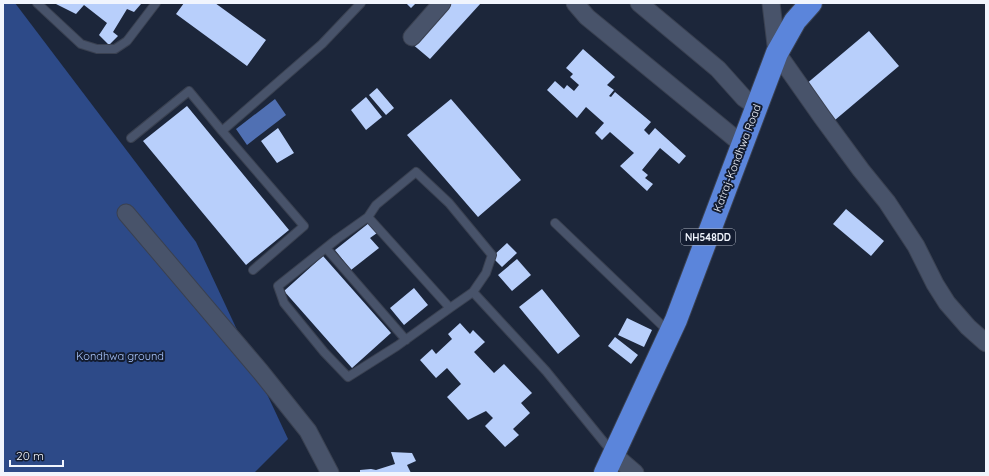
<svg xmlns="http://www.w3.org/2000/svg" width="989" height="476" font-family="Quicksand,sans-serif">
<style>
.green{fill:#2d4a88}
.water{fill:#5070b3}
.building{fill:#b8cffb}
.lines{fill:none;stroke-linecap:round;stroke-linejoin:round}
.lane-casing{stroke:#3a4151;stroke-width:10}
.street-casing{stroke:#3a4151;stroke-width:19}
.highway-casing{stroke:#3a4151;stroke-width:24}
.lane{stroke:#48536a;stroke-width:8}
.street{stroke:#48536a;stroke-width:17}
.highway{stroke:#5b85db;stroke-width:22}
.labels{text-anchor:middle;stroke-width:4;stroke-linejoin:round;paint-order:stroke}
.shield{fill:#131c30;stroke:#aeb4c0;stroke-width:1}
.shield-label{font-size:10px;font-weight:bold;fill:#f1f5fd}
.street-label{font-size:11px;fill:#f1f5fd;stroke:#131c30}
.park-label{font-size:11px;fill:#aac6fd;stroke:#131c30}
</style>
<rect width="100%" height="100%" fill="#1c263a"/>
<path class="green" d="M 3,3 L 15,3 L 196,242 L 288,439 L 254,473 L 3,473 Z"/>
<path class="water" d="M 275,99 L 286,115 L 247,145 L 236,129 Z"/>
<path class="building" d="M 54,3 L 140,3 L 141,4 L 134,12 L 127,9 L 113,32 L 118,36 L 109,45 L 99,35 L 107,23 L 84,5 L 76,14 Z
M 184,3 L 215,3 L 266,40 L 247,66 L 176,14 Z
M 406,3 L 416,3 L 411,8 Z
M 447,3 L 481,3 L 430,59 L 411,43 Z
M 869,31 L 899,66 L 835,120 L 805,85 Z
M 583,49 L 615,77 L 607,85 L 614,90 L 609,96 L 611,97 L 615,92 L 651,122 L 644,130 L 649,135 L 655,128 L 686,156 L 679,164 L 660,148 L 642,170 L 648,175 L 645,178 L 653,184 L 647,191 L 620,166 L 634,153 L 610,132 L 602,140 L 595,133 L 604,123 L 586,107 L 577,118 L 547,90 L 555,81 L 564,89 L 567,85 L 574,91 L 579,85 L 570,77 L 573,74 L 566,68 Z
M 377,88 L 394,108 L 386,115 L 369,95 Z
M 366,97 L 382,117 L 366,130 L 351,110 Z
M 451,99 L 521,180 L 478,217 L 407,135 Z
M 187,106 L 289,230 L 246,265 L 143,141 Z
M 278,128 L 294,153 L 277,163 L 261,141 Z
M 846,209 L 884,241 L 871,256 L 833,224 Z
M 369,223 L 377,233 L 370,238 L 379,248 L 351,270 L 335,250 Z
M 507,243 L 517,253 L 502,267 L 492,257 Z
M 323,256 L 391,333 L 352,368 L 284,291 Z
M 517,259 L 531,275 L 512,291 L 498,275 Z
M 414,288 L 428,305 L 404,325 L 390,308 Z
M 542,289 L 580,336 L 558,354 L 519,307 Z
M 627,318 L 652,330 L 644,347 L 618,335 Z
M 460,323 L 470,334 L 473,330 L 485,342 L 474,352 L 494,373 L 504,364 L 532,393 L 521,403 L 530,413 L 513,429 L 519,435 L 505,447 L 485,426 L 493,418 L 486,411 L 468,420 L 447,397 L 461,384 L 447,368 L 436,378 L 420,360 L 432,349 L 436,354 L 452,339 L 448,334 Z
M 615,337 L 638,355 L 631,364 L 608,346 Z
M 391,452 L 412,453 L 416,461 L 407,465 L 411,473 L 360,473 L 360,470 L 371,469 L 376,470 L 395,464 Z"/>
<g class="lines">
<g class="lane-casing">
<path id="lane" d="M 37,3 L 81,44 L 97,49 L 115,49 L 127,41 L 156,3
M 222,131 L 322,44 L 361,3
M 131,138 L 189,91 L 222,131 L 304,226 L 253,270
M 368,217 L 337,239 L 278,286 L 284,303 L 324,352 L 348,377 L 397,346 L 450,308
M 555,223 L 668,331
M 326,248 L 406,340
M 473,292 L 486,273 L 492,255 L 449,203 L 416,172 L 376,205 L 368,217 L 450,308 L 473,292 L 546,371 L 612,452"/>
</g>
<g class="street-casing">
<path id="street" d="M 575,3 L 587,17 L 743,145
M 639,3 L 718,69 L 744,98 L 757,107
M 771,3 L 777,53 L 822,117 L 861,170 L 887,202 L 916,246 L 935,284 L 947,303 L 968,327 L 986,343
M 412,37 L 442,3
M 126,213 L 260,371 L 308,431 L 330,473
M 614,455 L 635,473"/>
</g>
<g class="highway-casing">
<path id="highway" d="M 605,473 L 676,320 L 777,53 L 795,21 L 811,3"/>
</g>
<use href="#lane" class="lane"/>
<use href="#street" class="street"/>
<use href="#highway" class="highway"/>
</g>
<g class="labels">
<rect class="shield" x="681" y="229" width="54" height="16" rx="3"/>
<g class="shield-label">
<text x="708" y="241">NH548DD</text>
</g>
<g class="street-label">
<text transform="translate(737 158) rotate(-69)" y="4">Katraj-Kondhwa Road</text>
</g>
<g class="park-label">
<text x="120" y="360">Kondhwa ground</text>
</g>
</g>
<rect width="989" height="476" fill="none" stroke="#f1f5fd" stroke-width="8"/>
<path d="M10 460v6h53v-6" fill="none" stroke="#f1f5fd" stroke-width="2"/>
<text x="16" y="460" font-size="12" fill="#f1f5fd" stroke="#131c30" stroke-width="3" paint-order="stroke">20 m</text>
</svg>
